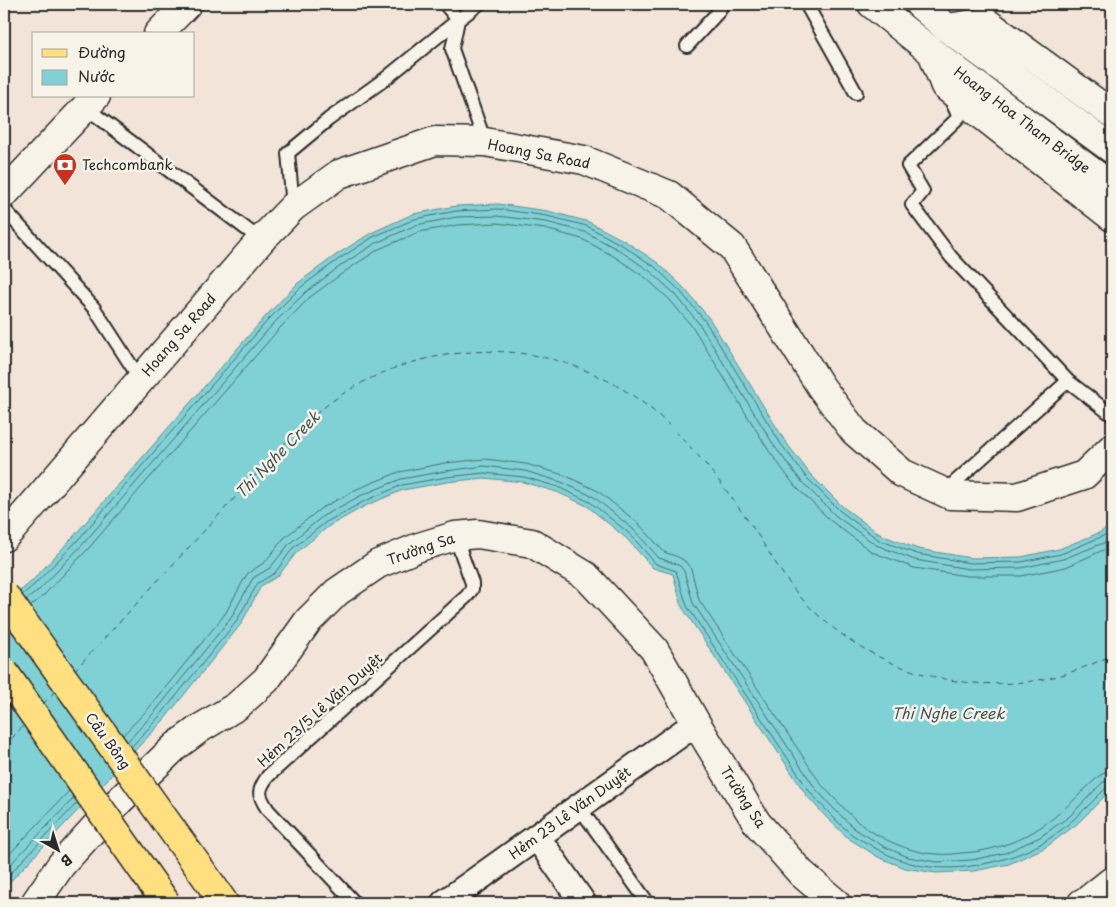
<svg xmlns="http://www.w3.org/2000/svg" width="1116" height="907" font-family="'Playpen Sans',sans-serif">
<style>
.water{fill:#7fd1d6;stroke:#5d8f92}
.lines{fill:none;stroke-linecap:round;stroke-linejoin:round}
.shore{stroke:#4d6d6f;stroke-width:1}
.ferry{stroke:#405456;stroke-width:1;stroke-dasharray:6 5;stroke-linecap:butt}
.service-casing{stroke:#2b2b2b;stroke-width:16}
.minor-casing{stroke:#2b2b2b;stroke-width:29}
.tertiary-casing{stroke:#2b2b2b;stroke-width:31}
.primary-casing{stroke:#2b2b2b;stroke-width:31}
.service{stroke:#f7f3e8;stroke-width:12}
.minor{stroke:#f7f3e8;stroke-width:25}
.tertiary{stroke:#f7f3e8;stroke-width:28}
.primary{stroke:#ffdf80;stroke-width:28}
.primary-bridge-casing{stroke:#2b2b2b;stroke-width:31;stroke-linecap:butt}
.primary-bridge{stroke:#ffdf80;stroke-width:28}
.labels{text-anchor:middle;stroke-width:5;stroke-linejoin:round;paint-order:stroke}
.street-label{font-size:14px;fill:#2b2b2b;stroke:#f7f3e8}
.poi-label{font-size:14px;fill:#2b2b2b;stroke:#f7f3e8;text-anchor:start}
.water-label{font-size:15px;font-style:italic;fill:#405456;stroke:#f7f3e8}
</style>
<rect width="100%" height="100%" fill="#f2e4d8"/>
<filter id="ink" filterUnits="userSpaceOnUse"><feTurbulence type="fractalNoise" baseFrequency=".02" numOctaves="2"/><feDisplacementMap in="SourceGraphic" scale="10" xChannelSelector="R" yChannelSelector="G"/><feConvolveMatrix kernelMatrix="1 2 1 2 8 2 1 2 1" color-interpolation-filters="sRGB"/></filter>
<g filter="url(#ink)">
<path class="water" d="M 498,204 L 548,211 L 589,222 L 625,241 L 658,263 L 684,288 L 709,318 L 785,441 L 810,474 L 843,507 L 881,535 L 918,549 L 971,558 L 1021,557 L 1059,549 L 1101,532 L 1112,524 L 1112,789 L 1077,824 L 1046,847 L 1009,864 L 974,871 L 936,873 L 905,868 L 878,857 L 848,838 L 826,817 L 807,796 L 682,607 L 673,574 L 653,568 L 626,538 L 587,506 L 557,492 L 523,482 L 484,478 L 447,482 L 403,490 L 365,506 L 329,526 L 297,552 L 278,576 L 261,586 L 241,624 L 163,721 L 4,888 L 4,604 L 31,582 L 73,537 L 265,317 L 298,283 L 336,255 L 371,233 L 413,214 L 456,206 Z"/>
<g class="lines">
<path class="shore" d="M 22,595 L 34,585 L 77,541 L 268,320 L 301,287 L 339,259 L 373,237 L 415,219 L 456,211 L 498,209 L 547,216 L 587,226 L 622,245 L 655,267 L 680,291 L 705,321 L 781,444 L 806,477 L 840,511 L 879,540 L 917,554 L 970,563 L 1021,562 L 1061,554 L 1103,536 L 1112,530
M 26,600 L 39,590 L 82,545 L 273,324 L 306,292 L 343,264 L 376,243 L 416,225 L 457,217 L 497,216 L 546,222 L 585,232 L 619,250 L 651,272 L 676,295 L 700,325 L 775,447 L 801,481 L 836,516 L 876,545 L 915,560 L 969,569 L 1021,568 L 1063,559 L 1106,542 L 1112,537
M 31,606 L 44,595 L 87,550 L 279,329 L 310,297 L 347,270 L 379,249 L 419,232 L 458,225 L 497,223 L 545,229 L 582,239 L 615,257 L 646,278 L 670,300 L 694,329 L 769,451 L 795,486 L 831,521 L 872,552 L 914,568 L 967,576 L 1021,576 L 1066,567 L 1112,546
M 123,735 L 149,708 L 225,614 L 247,574 L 265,562 L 284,538 L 320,509 L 357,489 L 399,472 L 445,463 L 485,459 L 526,464 L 564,475 L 598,491 L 639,524 L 664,552 L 678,557 L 685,561 L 691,569 L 699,600 L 821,784 C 833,797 845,810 858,822 C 878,838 912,854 938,854 C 945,855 953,854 961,853 C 987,852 1014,844 1036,830 C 1061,815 1078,795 1099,776 L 1106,772 L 1112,772
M 127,742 L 154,713 L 231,618 L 253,578 L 270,568 L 289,544 L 323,516 L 360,496 L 401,479 L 446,471 L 484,466 L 525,471 L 561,482 L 594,497 L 634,530 L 659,558 L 676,564 L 680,566 L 684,571 L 693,603 L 815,788 L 834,809 L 855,829 L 883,846 L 908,857 L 937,862 L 972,860 L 1005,853 L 1040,837 L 1070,816 L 1103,782 L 1112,779
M 131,747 L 159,717 L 236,622 L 258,583 L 275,573 L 293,548 L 326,522 L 363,502 L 402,485 L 447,477 L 484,473 L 524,477 L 558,487 L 590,502 L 630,534 L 656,564 L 676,571 L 687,606 L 810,792 C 823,807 836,821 850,833 C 855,837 861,840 867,843 C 904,867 940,873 983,864 C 1004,860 1025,853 1044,842 C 1068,827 1087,807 1107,787 L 1112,785
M 4,860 L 69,791
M 4,871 L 74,798
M 4,880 L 77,803"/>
<path class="ferry" d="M 74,671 L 294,434 C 301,427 308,420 316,414 C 360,376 415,356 472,352 C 539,347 608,371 658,415 C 688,441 719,479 741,511 C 750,523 758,535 766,548 C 778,566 788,584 803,600 C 868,670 964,699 1058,676 C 1077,671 1095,663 1112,655
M 43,704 L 56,690
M 4,747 L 24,725"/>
<g class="service-casing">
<path id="service" d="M 479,4 L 458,20 L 452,49 L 485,142
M 806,4 L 856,93
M 687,46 L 719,11 L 722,4
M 950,98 L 959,117 L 908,166 L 923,191 L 912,205 L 951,257 L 1068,381 L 1112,415
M 85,107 L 261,240
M 293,206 L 288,153 L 329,119 L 385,79 L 458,20 L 445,4
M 4,209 L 94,308 L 140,379
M 944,492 L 1068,381
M 579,807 L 648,903
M 355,903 L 268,810 C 258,795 257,791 268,776 L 467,596 L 472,589 L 472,583 L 455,536"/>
</g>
<g class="minor-casing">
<path id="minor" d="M 537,837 L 583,903
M 444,903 L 696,723"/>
</g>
<g class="tertiary-casing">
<path id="tertiary" d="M 872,4 L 932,52 L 1112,187
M 919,4 L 947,28 L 1112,149
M 947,28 L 986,22 L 1112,114
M 158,34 L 187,4
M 932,52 L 945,86 L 1112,217
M 4,194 L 96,96
M 4,537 L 13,528 L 261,240 L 293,207 L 339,174 L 435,141 L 485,142 L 584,160 L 669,195 L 732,247 L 821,387 L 854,431 L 902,473 L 950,495 L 1017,497 L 1084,475 L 1112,448
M 35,903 L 61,865 L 118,802 L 176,746 L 199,729 L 237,706 L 266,680 L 308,621 L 337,592 L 378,564 L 419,547 L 455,536 L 478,534 L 532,543 L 586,576 L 654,649 L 696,723 L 757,823 L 801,873 L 836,903
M 1082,903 L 1088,900 L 1112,881"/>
</g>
<g class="primary-casing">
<path id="primary" d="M 213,887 L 224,903"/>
</g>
<use href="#service" class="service"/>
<use href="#minor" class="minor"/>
<use href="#tertiary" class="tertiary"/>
<use href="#primary" class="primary"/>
<g class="primary-bridge-casing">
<path id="primary-bridge" d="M 4,595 L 213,887
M 4,672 L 166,903"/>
</g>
<use href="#primary-bridge" class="primary-bridge"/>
</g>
</g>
<defs>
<g id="bank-pin" transform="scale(1.25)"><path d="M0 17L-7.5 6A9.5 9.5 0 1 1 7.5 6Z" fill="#c8321e" stroke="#f7f3e8"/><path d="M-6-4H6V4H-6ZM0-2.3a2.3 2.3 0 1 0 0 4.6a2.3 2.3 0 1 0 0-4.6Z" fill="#fff"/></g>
</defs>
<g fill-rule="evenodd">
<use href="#bank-pin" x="65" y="165"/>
</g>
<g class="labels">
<g class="street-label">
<text transform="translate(1022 120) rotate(37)" y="5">Hoang Hoa Tham Bridge</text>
<text transform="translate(539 154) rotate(11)" y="5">Hoang Sa Road</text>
<text transform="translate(179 335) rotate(-49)" y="5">Hoang Sa Road</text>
<text transform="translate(421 549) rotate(-19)" y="5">Trường Sa</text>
<text transform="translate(320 710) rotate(-42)" y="5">Hẻm 23/5 Lê Văn Duyệt</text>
<text transform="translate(108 741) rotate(54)" y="5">Cầu Bông</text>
<text transform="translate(743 797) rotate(57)" y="5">Trường Sa</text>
<text transform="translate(570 813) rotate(-36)" y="5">Hẻm 23 Lê Văn Duyệt</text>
</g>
<g class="poi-label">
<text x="82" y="170">Techcombank</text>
</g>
<g class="water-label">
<text transform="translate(278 455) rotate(-46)" y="5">Thi Nghe Creek</text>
<text x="948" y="719">Thi Nghe Creek</text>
</g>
</g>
<rect width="1116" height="907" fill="none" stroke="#f7f3e8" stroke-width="20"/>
<rect x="10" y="10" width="1096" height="887" fill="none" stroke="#2b2b2b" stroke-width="2" filter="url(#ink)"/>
<rect x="32" y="32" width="162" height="65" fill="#f7f3e8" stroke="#a5a39c"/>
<rect x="42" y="49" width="25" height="8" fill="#ffdf80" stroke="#a5a39c"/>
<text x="78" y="58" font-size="15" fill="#2b2b2b">Đường</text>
<rect x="42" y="70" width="25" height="15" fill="#7fd1d6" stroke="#a5a39c"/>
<text x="78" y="82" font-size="15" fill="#2b2b2b">Nước</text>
<g transform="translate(58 850) rotate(141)" stroke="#f7f3e8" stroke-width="4" paint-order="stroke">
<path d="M0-4L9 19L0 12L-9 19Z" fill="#2b2b2b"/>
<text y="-8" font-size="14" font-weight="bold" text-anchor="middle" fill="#2b2b2b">B</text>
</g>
</svg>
